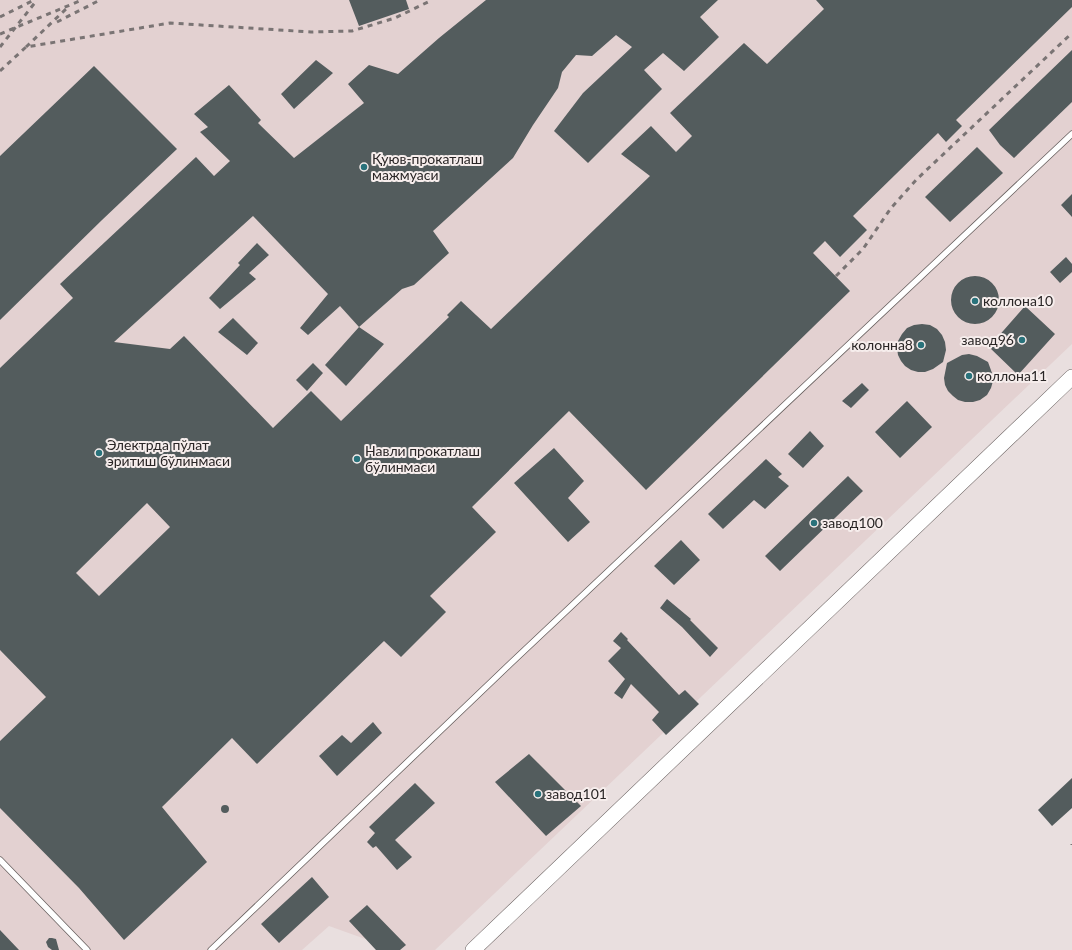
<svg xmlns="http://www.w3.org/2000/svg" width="1072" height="950" font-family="Lato,sans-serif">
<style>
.built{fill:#e3d1d1}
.building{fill:#535c5d;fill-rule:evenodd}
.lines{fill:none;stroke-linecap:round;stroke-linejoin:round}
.lane-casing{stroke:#68605f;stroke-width:7}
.secondary-casing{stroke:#68605f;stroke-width:16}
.lane{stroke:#fff;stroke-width:5.5}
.secondary{stroke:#fff;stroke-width:15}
.rail{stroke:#7a7474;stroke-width:3;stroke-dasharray:5 5;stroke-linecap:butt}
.poi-dot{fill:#29727b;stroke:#f6edec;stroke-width:1.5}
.labels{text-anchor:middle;stroke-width:4;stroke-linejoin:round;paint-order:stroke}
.poi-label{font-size:14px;fill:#2a2626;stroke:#f6edec;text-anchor:start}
</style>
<rect width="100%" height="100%" fill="#e9dfdf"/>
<path class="built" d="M 0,0 L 1072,0 L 1072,344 L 435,950 L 396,950 L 329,926 L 302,950 L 0,950 Z"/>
<path class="building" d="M 349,0 L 406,0 L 409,9 L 359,26 Z
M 486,0 L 718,0 L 700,17 L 719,37 L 684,71 L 663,53 L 644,70 L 662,89 L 588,163 L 554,131 L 583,93 L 632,47 L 616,35 L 592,56 L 576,55 L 562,72 L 558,88 L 533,125 L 513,158 L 433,231 L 449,253 L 414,285 L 402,289 L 359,327 L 340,306 L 308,335 L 300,328 L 328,294 L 253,216 L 114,342 L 170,349 L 184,336 L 273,428 L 311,391 L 341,421 L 449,317 L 447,315 L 461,301 L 491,329 L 650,176 L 621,154 L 651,126 L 676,152 L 692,136 L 670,113 L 744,43 L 767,64 L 824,9 L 816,0 L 1072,0 L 1072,7 L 956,120 L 962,126 L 946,142 L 938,133 L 853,216 L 867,230 L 840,257 L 825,241 L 813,253 L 850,291 L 646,490 L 569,411 L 472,507 L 496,532 L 430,596 L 446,612 L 401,657 L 384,641 L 257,764 L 232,738 L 162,807 L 207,862 L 124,940 L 79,888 L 0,808 L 0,741 L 46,697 L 0,650 L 0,368 L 73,298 L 60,284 L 196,157 L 214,176 L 230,161 L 200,132 L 208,127 L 194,114 L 229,85 L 261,120 L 258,123 L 294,158 L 364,103 L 348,84 L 369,65 L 398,74 L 439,38 ZM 147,503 L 170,527 L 99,596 L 76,573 Z
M 1072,50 L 1072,102 L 1014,158 L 1000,145 L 989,130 Z
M 316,60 L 333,73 L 294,109 L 281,94 Z
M 94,66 L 177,149 L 102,220 L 0,320 L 0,156 Z
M 977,147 L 1003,173 L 950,222 L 925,197 Z
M 1072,194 L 1072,217 L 1061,205 Z
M 257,243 L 269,255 L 249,273 L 256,279 L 220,309 L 209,298 L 240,265 L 238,263 Z
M 1066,257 L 1072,264 L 1072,272 L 1060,283 L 1050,272 Z
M951 300a24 24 0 1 1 48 0a24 24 0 1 1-48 0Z
M 1025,306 L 1055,334 L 1018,375 L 989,347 Z
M 233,318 L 258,343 L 247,355 L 218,332 Z
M 922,324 L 930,325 L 937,329 L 942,335 L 945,342 L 946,350 L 943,362 L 933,369 L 925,372 L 918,372 L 911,370 L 905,366 L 901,361 L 898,355 L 897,348 L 898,341 L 902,334 L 907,328 L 914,325 Z
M 359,327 L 384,344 L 346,386 L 325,365 Z
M 969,354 L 977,356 L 988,362 L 992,373 L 993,381 L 991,388 L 987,395 L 980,400 L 973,402 L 965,402 L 958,400 L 953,396 L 948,391 L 945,385 L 944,378 L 947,363 L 962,355 Z
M 313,363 L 323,373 L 307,391 L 296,380 Z
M 862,383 L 869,390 L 851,408 L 842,401 Z
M 907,401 L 932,427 L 900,458 L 875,432 Z
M 810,431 L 824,446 L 803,468 L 788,454 Z
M 554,448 L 584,481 L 568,498 L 590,522 L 568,542 L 514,483 Z
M 766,459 L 782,474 L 778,477 L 789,486 L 765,509 L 754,500 L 723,529 L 708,514 Z
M 848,476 L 863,491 L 780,571 L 765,556 Z
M 681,540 L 700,560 L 674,585 L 654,566 Z
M 667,599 L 691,619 L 690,620 L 718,648 L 710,657 L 682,627 L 660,608 Z
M 621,632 L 628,639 L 627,640 L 679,695 L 685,690 L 699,704 L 666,735 L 652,720 L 659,712 L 631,684 L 622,699 L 614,693 L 625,679 L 608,661 L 621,648 L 613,641 Z
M 373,722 L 382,733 L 337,776 L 319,756 L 342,735 L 351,743 Z
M 529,754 L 581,806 L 546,836 L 495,782 Z
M 1072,778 L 1072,808 L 1052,826 L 1038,810 Z
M 415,783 L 435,803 L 395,840 L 412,857 L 397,870 L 376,846 L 373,848 L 367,842 L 375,833 L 369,827 Z
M221 809a4 4 0 1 1 8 0a4 4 0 1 1-8 0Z
M 312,877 L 329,897 L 279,943 L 261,924 Z
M 367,905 L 406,945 L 400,950 L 376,950 L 349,921 Z
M 0,930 L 19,950 L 0,950 Z
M 49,938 L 52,938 L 56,939 L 59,950 L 52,950 L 48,947 L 46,942 Z"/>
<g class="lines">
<g class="lane-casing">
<path id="lane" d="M 0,860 L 87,950
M 211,950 L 511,663 L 1072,134"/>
</g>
<g class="secondary-casing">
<path id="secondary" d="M 473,950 L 1072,377"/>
</g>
<use href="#lane" class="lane"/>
<use href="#secondary" class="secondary"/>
<path class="rail" d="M 0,17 L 34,0
M 57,22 L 100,0
M 0,34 L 82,0
M 0,47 L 37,0
M 26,47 L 67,8
M 0,71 L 26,47 L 170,23 L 311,32 L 352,31 L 395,18 L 432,0
M 836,276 L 863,249 L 891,208 L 917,179 L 1072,33
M 1072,845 L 1072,844"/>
</g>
<g class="poi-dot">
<circle cx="364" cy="167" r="4"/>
<circle cx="975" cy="301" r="4"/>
<circle cx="1022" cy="340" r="4"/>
<circle cx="921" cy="345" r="4"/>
<circle cx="969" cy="376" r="4"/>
<circle cx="99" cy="453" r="4"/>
<circle cx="357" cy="459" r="4"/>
<circle cx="814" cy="523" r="4"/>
<circle cx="538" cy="794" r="4"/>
</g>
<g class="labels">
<g class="poi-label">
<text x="372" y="164">Қуюв-прокатлаш<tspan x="372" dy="16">мажмуаси</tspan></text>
<text x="983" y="306">коллона10</text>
<text x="1014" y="345" text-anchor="end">завод96</text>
<text x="913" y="350" text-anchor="end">колонна8</text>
<text x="977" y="381">коллона11</text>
<text x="107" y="450">Электрда пўлат<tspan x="107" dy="16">эритиш бўлинмаси</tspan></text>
<text x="365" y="456">Навли прокатлаш<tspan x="365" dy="16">бўлинмаси</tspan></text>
<text x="822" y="528">завод100</text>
<text x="546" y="799">завод101</text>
</g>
</g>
</svg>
